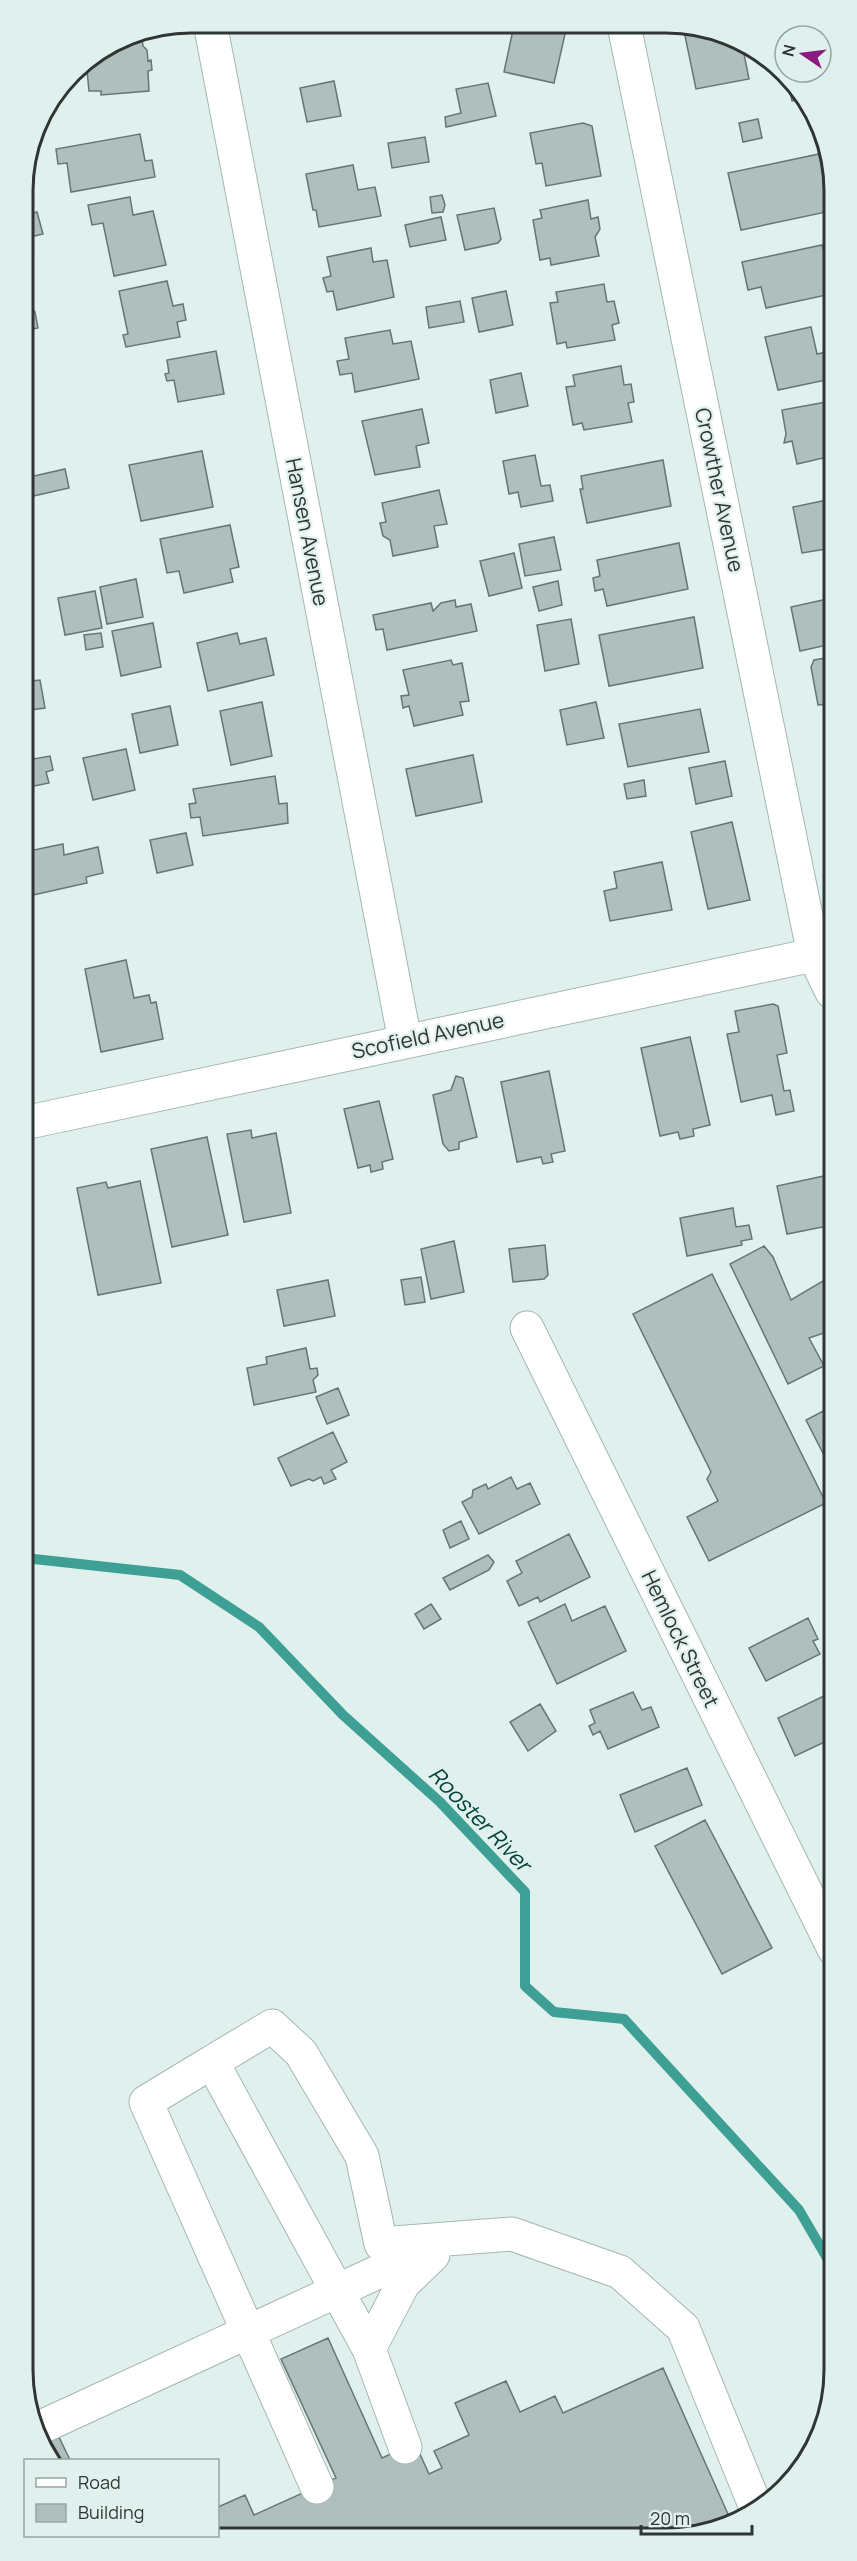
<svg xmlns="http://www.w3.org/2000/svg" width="857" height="2561" font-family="Manrope,sans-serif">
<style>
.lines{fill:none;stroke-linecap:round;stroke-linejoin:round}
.stream{stroke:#3ea094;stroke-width:10}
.building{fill:#aebfbc;stroke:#667673;stroke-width:1.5}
.minor-casing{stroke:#a5b6b3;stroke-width:35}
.minor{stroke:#fff;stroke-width:33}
.labels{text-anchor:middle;stroke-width:4.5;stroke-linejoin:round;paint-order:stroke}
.street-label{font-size:21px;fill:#2f3534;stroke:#dff0ed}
.water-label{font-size:22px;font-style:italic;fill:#013f39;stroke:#dff0ed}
.rim{fill:none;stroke:#2f3534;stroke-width:3}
</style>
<rect width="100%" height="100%" fill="#dff0ed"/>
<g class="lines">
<path class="stream" d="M 25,1558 L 180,1575 L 259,1627 L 343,1715 L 440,1802 L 525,1892 L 525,1986 L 554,2012 L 624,2019 L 799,2210 L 834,2270"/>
</g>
<path class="building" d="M 415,24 L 446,24 L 416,30 Z
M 514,25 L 567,25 L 554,83 L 504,72 Z
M 683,26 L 699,26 L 743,49 L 749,79 L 696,89 Z
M 141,32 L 143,46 L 147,50 L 148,61 L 151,60 L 152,70 L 148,71 L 149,91 L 101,95 L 101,91 L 89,91 L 86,60 L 127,35 Z
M 786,74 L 800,100 L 792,101 Z
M 334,81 L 341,116 L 307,122 L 300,88 Z
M 488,83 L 496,116 L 446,127 L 445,117 L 461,113 L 456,89 Z
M 758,119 L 762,138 L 743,142 L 739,123 Z
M 583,123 L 592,126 L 601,176 L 546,186 L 542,163 L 536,164 L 530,133 Z
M 140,134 L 145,161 L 152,160 L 155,177 L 71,192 L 67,163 L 58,164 L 56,149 Z
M 425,137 L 429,162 L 392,168 L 388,143 Z
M 819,154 L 824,175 L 831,174 L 831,211 L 741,230 L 728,173 Z
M 353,165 L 358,190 L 375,187 L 381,216 L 319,227 L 316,210 L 313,210 L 306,174 Z
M 442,195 L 445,205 L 443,212 L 432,213 L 430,197 Z
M 130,197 L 133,215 L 153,211 L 166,265 L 114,276 L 103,223 L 92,225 L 88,205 Z
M 588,200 L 591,219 L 598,217 L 600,229 L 595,237 L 599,256 L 551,265 L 550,258 L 540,260 L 533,220 L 542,218 L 540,210 Z
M 494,208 L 501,239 L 498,243 L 465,250 L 457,215 Z
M 37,212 L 43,234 L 26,238 L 23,216 Z
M 441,217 L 446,240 L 410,247 L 405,225 Z
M 822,245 L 826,260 L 831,259 L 831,294 L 766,308 L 761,287 L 748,290 L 742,262 Z
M 371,248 L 373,262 L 387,260 L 394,297 L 337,310 L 333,291 L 327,292 L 323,278 L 331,276 L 327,257 Z
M 167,281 L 173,306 L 183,304 L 186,320 L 177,322 L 180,337 L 126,347 L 123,335 L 128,334 L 119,291 Z
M 604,284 L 607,302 L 614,301 L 619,323 L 612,325 L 615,340 L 567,348 L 566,342 L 557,344 L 550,303 L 558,302 L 556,292 Z
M 506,291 L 513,325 L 479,332 L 472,298 Z
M 460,301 L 464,322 L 429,328 L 426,307 Z
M 31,307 L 35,312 L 38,328 L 23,331 L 23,308 Z
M 811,327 L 817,354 L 827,352 L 830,366 L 824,367 L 826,380 L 778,390 L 765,337 Z
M 390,330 L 393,344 L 411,341 L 419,379 L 355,392 L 352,373 L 340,375 L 337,361 L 349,359 L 345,338 Z
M 216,351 L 224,394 L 178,402 L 174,380 L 167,381 L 165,374 L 169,373 L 167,360 Z
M 621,366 L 624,385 L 631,384 L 634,402 L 628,403 L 632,422 L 584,430 L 582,423 L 573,425 L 566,387 L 575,386 L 573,375 Z
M 521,373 L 528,406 L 496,413 L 490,380 Z
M 832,401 L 832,456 L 797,464 L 792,441 L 784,443 L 786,434 L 782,410 Z
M 422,409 L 429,443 L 416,446 L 420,467 L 375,475 L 362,421 Z
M 202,451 L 213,507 L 141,521 L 129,465 Z
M 535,455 L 541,486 L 550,485 L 553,501 L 521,507 L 518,492 L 509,494 L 503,461 Z
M 663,460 L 671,506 L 587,523 L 580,489 L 583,489 L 581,476 Z
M 65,469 L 69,488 L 29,497 L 25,478 Z
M 439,490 L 447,524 L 434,526 L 438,547 L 393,556 L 390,540 L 383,536 L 380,523 L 386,522 L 382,503 Z
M 832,499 L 832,548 L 802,553 L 793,507 Z
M 230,525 L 239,567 L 230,569 L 233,582 L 184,593 L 179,571 L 167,573 L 160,539 Z
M 554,537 L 561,570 L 525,576 L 519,544 Z
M 679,543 L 688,589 L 607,606 L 603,589 L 595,591 L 593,578 L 600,576 L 597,560 Z
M 514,553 L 522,588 L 489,596 L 480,561 Z
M 23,569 L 29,591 L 27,596 L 23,596 Z
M 136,579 L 143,617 L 107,624 L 100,587 Z
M 558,581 L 562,605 L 539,611 L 533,587 Z
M 95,591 L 102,628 L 65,635 L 58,598 Z
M 832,598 L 832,644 L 800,651 L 791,607 Z
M 455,600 L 456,607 L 471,604 L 477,631 L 387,650 L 383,629 L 376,630 L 373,615 L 431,603 L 433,611 L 441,603 Z
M 694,617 L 703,668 L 609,686 L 599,635 Z
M 571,619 L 579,664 L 545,671 L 537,625 Z
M 153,623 L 161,667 L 121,676 L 112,631 Z
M 101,633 L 103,647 L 86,650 L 84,635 Z
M 237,633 L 240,644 L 266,638 L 274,675 L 208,691 L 197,643 Z
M 832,657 L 832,693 L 826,694 L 828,704 L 818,705 L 811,667 L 814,660 Z
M 451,660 L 453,665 L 462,663 L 469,701 L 460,702 L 463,715 L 414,726 L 409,706 L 403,708 L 401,696 L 409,695 L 403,670 Z
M 40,680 L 45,708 L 24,711 L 24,682 Z
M 262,702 L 272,756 L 231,765 L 220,711 Z
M 596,702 L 604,738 L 567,745 L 560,710 Z
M 170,706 L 178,745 L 140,753 L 132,714 Z
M 700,709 L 709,752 L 628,767 L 619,724 Z
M 29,737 L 34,759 L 50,756 L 53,770 L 46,772 L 49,783 L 24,788 L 24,738 Z
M 126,749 L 135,790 L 93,800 L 83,758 Z
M 473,755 L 482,802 L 416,816 L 406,769 Z
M 725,761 L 732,796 L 696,804 L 689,768 Z
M 275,776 L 279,804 L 287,803 L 288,823 L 203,836 L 200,817 L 191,818 L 189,804 L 196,803 L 193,789 Z
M 644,780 L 646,796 L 627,799 L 624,784 Z
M 732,822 L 750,900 L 708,909 L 691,832 Z
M 186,833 L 193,865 L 157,873 L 150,840 Z
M 63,844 L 64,855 L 98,847 L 103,873 L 86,877 L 87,883 L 24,897 L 24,852 Z
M 662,862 L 672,910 L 610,921 L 604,891 L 617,888 L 614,872 Z
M 126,960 L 134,998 L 149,995 L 151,1003 L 156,1002 L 163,1039 L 101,1052 L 85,969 Z
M 773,1004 L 778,1006 L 787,1053 L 777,1055 L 784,1091 L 790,1090 L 794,1111 L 776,1115 L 772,1095 L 741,1102 L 727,1034 L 739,1032 L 735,1011 Z
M 690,1037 L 710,1125 L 693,1129 L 694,1136 L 680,1139 L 678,1132 L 660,1136 L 641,1048 Z
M 549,1071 L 565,1151 L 551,1154 L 553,1162 L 543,1164 L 541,1157 L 517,1162 L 501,1082 Z
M 456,1076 L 463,1078 L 477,1137 L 459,1142 L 459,1149 L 449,1151 L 443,1144 L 433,1095 L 451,1090 Z
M 379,1101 L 393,1159 L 382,1162 L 383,1169 L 371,1172 L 370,1165 L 358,1168 L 344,1109 Z
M 251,1130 L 252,1138 L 276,1133 L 291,1213 L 244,1222 L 227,1134 Z
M 207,1137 L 228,1235 L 172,1247 L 151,1149 Z
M 833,1174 L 833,1225 L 787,1234 L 777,1186 Z
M 140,1181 L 161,1283 L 98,1295 L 77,1188 L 106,1182 L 108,1188 Z
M 733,1208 L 736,1227 L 749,1225 L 752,1239 L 741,1241 L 742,1245 L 687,1256 L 680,1218 Z
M 454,1241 L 464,1292 L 431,1299 L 421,1249 Z
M 545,1245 L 548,1275 L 544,1279 L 513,1282 L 509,1249 Z
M 764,1246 L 773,1257 L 791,1300 L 833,1275 L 833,1330 L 809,1338 L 824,1366 L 788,1384 L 730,1264 Z
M 712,1274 L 826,1503 L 709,1561 L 687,1517 L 718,1501 L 707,1479 L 711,1472 L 633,1314 Z
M 421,1277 L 425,1302 L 405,1305 L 401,1280 Z
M 328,1280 L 335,1316 L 284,1326 L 277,1290 Z
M 306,1348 L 310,1369 L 317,1368 L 318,1375 L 313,1380 L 316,1392 L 254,1405 L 247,1368 L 267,1364 L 266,1357 Z
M 338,1388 L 349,1415 L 327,1424 L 316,1397 Z
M 833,1406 L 833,1455 L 826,1459 L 806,1420 Z
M 333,1432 L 347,1462 L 331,1470 L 336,1479 L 324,1484 L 321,1477 L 313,1481 L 309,1479 L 291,1486 L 278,1458 Z
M 511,1477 L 517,1489 L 530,1483 L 540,1504 L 479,1534 L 462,1502 L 472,1497 L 473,1490 L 486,1484 L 488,1489 Z
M 461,1521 L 469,1539 L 450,1548 L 443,1530 Z
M 569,1534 L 590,1577 L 540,1602 L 538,1597 L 519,1606 L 507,1581 L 522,1573 L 516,1561 Z
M 488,1555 L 494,1562 L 489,1570 L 450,1590 L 443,1578 Z
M 833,1577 L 833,1601 L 824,1581 Z
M 431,1604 L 441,1619 L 424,1629 L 415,1614 Z
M 565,1604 L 572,1621 L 605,1606 L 626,1651 L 557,1684 L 528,1622 Z
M 808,1618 L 818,1639 L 813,1641 L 820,1654 L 766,1681 L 749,1648 Z
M 633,1692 L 642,1710 L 651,1707 L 659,1727 L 608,1749 L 600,1731 L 593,1735 L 589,1726 L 595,1723 L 590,1710 Z
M 828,1694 L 830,1699 L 833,1698 L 833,1738 L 795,1756 L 778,1718 Z
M 540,1704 L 556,1731 L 528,1751 L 510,1722 Z
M 687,1768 L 702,1805 L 635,1832 L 620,1795 Z
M 705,1820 L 772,1948 L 722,1974 L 655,1846 Z
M 328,2338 L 382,2458 L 415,2443 L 429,2474 L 442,2468 L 434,2451 L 469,2435 L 455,2403 L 506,2381 L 520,2412 L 555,2396 L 563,2413 L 663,2368 L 732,2523 L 699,2535 L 218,2535 L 218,2507 L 245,2495 L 254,2515 L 336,2478 L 281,2359 Z
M 58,2435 L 70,2460 L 57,2460 L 46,2440 Z"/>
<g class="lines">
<g class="minor-casing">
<path id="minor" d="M 210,23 L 405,1041
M 624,25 L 814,955 L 832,992
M 24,1123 L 832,951
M 527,1328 L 834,1949
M 212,2062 L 146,2102 L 317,2487
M 369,2349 L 403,2284 L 433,2255
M 39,2428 L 428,2249
M 405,2447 L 369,2349 L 212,2062 L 272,2026 L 301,2053 L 362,2156 L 381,2244 L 512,2234 L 620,2272 L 683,2328 L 757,2510"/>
</g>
<use href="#minor" class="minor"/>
</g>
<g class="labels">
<g class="street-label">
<text transform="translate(719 490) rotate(78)" y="7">Crowther Avenue</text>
<text transform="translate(307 532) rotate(79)" y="7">Hansen Avenue</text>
<text transform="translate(428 1036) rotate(-12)" y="7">Scofield Avenue</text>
<text transform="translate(680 1639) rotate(64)" y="7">Hemlock Street</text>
</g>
<g class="water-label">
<text transform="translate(480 1819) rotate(46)" y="8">Rooster River</text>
</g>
</g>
<path d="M0 0H857V2561H0ZM191 33H666A158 158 0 0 1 824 191V2370A158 158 0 0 1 666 2528H191A158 158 0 0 1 33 2370V191A158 158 0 0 1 191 33Z" fill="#dff0ed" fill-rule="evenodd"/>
<path class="rim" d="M191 33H666A158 158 0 0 1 824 191V2370A158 158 0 0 1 666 2528H191A158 158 0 0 1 33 2370V191A158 158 0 0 1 191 33Z"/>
<rect x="24" y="2459" width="195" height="78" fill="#dff0ed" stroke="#99a5a3" stroke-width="1.5"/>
<rect x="36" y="2478" width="30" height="9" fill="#ffffff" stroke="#99a5a3" stroke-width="1.5"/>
<text x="78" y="2489" font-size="18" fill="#2f3534">Road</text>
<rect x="36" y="2504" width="30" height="18" fill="#aebfbc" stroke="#99a5a3" stroke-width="1.5"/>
<text x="78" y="2519" font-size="18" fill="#2f3534">Building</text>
<g transform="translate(803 54) rotate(284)"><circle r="28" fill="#dff0ed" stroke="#99a5a3" stroke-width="1.5"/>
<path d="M0-4.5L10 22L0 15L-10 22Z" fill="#8b1b7e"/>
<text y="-9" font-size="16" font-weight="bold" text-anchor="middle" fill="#2f3534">N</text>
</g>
<path d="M641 2525v9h111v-9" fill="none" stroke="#2f3534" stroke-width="3"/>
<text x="650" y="2525" font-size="18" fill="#2f3534" stroke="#dff0ed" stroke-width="4.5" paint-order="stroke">20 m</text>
</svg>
